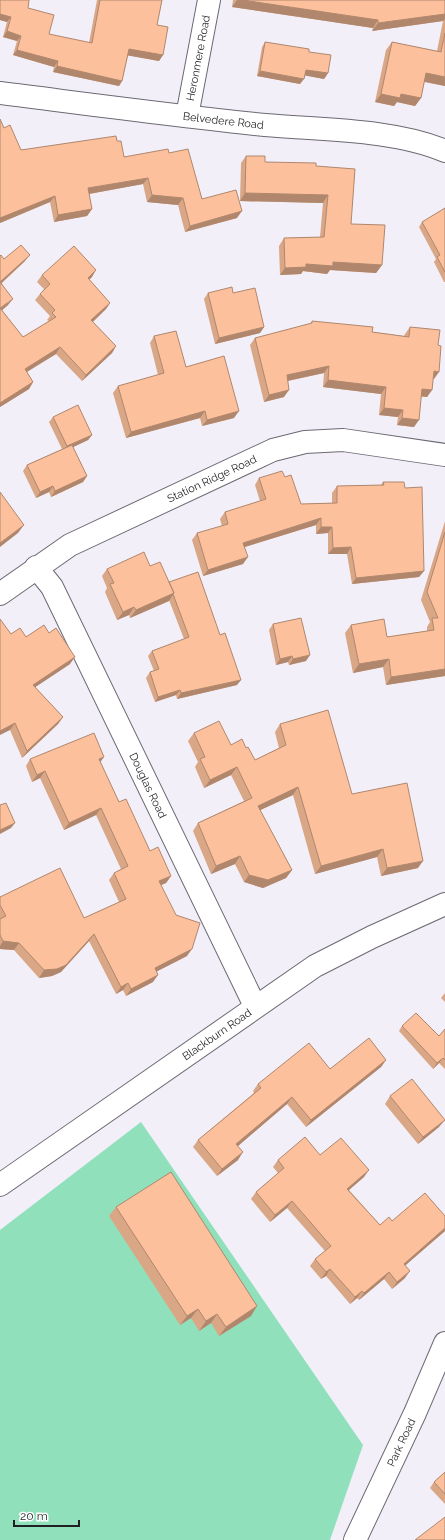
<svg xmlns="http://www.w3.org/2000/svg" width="445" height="1540" font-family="Raleway,sans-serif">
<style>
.green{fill:#90e0bc}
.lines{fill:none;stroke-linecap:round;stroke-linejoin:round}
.street-casing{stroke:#6c6972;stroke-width:24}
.street{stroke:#fff;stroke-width:22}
.wall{fill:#d9a686}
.shaded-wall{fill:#b0876d}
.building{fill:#fcc19c;stroke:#b0876d}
.labels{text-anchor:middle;stroke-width:4;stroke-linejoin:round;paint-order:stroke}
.street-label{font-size:11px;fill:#201f22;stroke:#fff}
</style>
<rect width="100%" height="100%" fill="#f2eff9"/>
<path class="green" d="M 141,1122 L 363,1445 L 330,1540 L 0,1540 L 0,1230 Z"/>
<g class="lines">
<g class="street-casing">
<g id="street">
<path id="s1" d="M 0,93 C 88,104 177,116 265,125 C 320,130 394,129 445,151"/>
<path id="s2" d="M 187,116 L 209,0"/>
<path id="s3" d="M 36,567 L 52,587 L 255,1006"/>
<path id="s4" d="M 0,594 L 70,545 L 273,450 L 305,442 L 343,440 L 445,455"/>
<path id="s5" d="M 0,1185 L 315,966 L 372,937 L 445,904"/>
<path id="s6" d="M 355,1540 L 415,1413 L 445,1343"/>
</g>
</g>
<use href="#street" class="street"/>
</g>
<path class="wall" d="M 0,0 L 28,8 L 49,34 L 89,43 L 97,0 L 162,0 L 157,25 L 163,55 L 159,61 L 128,55 L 122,81 L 119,86 L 53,72 L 54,67 L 13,55 L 17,41 L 3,37 L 7,22 L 0,20 Z
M 233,0 L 445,0 L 445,86 L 424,82 L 421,98 L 415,106 L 397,102 L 394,106 L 375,102 L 386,50 L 392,42 L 437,51 L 443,21 L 372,31 L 373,28 L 232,7 Z
M 265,42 L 309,52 L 328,73 L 324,79 L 305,75 L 300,84 L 257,76 L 262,47 Z
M 0,119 L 4,128 L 21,150 L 117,141 L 124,157 L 169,153 L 202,199 L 237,218 L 185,232 L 178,205 L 147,202 L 143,184 L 89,194 L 92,209 L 87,216 L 54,222 L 50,202 L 0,223 Z
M 246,156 L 265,162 L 316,166 L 351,224 L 382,265 L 376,273 L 330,270 L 327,274 L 303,271 L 301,274 L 280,275 L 279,246 L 284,238 L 320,237 L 323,203 L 240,201 L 241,163 Z
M 445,208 L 445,282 L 444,282 L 434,262 L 436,259 L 419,227 L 422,222 Z
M 0,256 L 4,259 L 25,261 L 2,283 L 8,305 L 2,310 L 23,337 L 49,321 L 47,320 L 50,316 L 35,300 L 40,294 L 44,289 L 37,282 L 42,275 L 92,277 L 89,280 L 110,303 L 106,309 L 93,322 L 116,346 L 112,353 L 82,381 L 56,354 L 27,372 L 33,382 L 29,389 L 0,407 Z
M 208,293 L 233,293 L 264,327 L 260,333 L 215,344 L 204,299 Z
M 312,321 L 372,332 L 404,336 L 405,334 L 410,327 L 434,379 L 433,379 L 432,390 L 427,397 L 421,396 L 414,427 L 397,425 L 398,417 L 379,415 L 381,394 L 323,387 L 324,373 L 288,381 L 284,397 L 264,402 L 250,345 L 255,338 L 310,324 Z
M 154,336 L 186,367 L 234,418 L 202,426 L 200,418 L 126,438 L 113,393 L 118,386 L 158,375 L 150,343 Z
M 53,417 L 92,435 L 88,440 L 73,447 L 87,476 L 83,482 L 51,497 L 49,492 L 36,498 L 23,471 L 27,465 L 62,449 L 49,422 Z
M 285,477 L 301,504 L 332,503 L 332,493 L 337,486 L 381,485 L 383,482 L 405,488 L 424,571 L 419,577 L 352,584 L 347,554 L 328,554 L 328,533 L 316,534 L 316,525 L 245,547 L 243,564 L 203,576 L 192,540 L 197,533 L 222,526 L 220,519 L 225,512 L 260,501 L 255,485 L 259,478 Z
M 445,521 L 445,676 L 386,685 L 383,667 L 353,673 L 345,633 L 351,625 L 387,637 L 427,631 L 427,627 L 430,622 L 421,600 Z
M 150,566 L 169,582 L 237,685 L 177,699 L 176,695 L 155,702 L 146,678 L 150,672 L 154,671 L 148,656 L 152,651 L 184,639 L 169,600 L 169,601 L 130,618 L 129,615 L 117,620 L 105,592 L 107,588 L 102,576 L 107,569 Z
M 273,624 L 306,661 L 289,665 L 288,662 L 276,665 L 269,630 Z
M 11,634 L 26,637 L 70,664 L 35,687 L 63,717 L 58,724 L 22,758 L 10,730 Z
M 280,724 L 352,794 L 418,868 L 381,876 L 377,857 L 315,874 L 293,795 L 260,810 L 292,870 L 286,878 L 263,888 L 244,882 L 235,864 L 211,874 L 193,831 L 198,823 L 244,801 L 231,775 L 204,788 L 195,767 L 198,762 L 188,741 L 194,733 L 231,745 L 246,748 L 255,760 L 279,748 L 275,732 Z
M 30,759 L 100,762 L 119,802 L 150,851 L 171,876 L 166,883 L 161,885 L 187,956 L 157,971 L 153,982 L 126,996 L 123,990 L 116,994 L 89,941 L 61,972 L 52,976 L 39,978 L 14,950 L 0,949 L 0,897 L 84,918 L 119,902 L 109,880 L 114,873 L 121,869 L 96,815 L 64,830 L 40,778 L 32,782 L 26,766 Z
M 445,993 L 445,1002 L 441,998 Z
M 402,1026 L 439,1036 L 445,1029 L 445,1069 L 439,1063 L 433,1069 L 399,1031 Z
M 386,1060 L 381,1067 L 306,1127 L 287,1104 L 238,1146 L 238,1160 L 217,1176 L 193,1147 L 198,1140 L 254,1093 L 253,1091 L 258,1084 L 330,1069 Z
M 390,1096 L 439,1127 L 418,1144 L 385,1104 Z
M 320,1155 L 364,1177 L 349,1190 L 380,1225 L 392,1221 L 445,1231 L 405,1265 L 405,1278 L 392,1289 L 384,1279 L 359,1300 L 357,1298 L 350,1304 L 326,1276 L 321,1279 L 310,1266 L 315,1259 L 325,1251 L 287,1208 L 270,1222 L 251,1199 L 256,1192 L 278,1173 L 273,1167 L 278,1160 Z
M 116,1207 L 251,1316 L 219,1336 L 211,1323 L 199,1331 L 191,1318 L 180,1325 L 109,1216 Z
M 445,1472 L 445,1504 L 430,1488 L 434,1482 Z"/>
<path class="shaded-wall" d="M 237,0 L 242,0 L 378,20 L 373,28 L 232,7 Z
M 0,14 L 11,17 L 7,22 L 0,20 Z
M 445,14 L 445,19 L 443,21 L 372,31 L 378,23 Z
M 7,31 L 21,36 L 17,41 L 3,37 Z
M 129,49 L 163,55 L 159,61 L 125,55 Z
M 17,50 L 58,61 L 54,67 L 13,55 Z
M 57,66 L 122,81 L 119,86 L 53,72 Z
M 306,70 L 328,73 L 324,79 L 302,75 Z
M 260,71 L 304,79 L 300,84 L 257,76 Z
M 426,73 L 445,77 L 445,86 L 421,81 Z
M 381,94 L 401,94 L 421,98 L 415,106 L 397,102 L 394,106 L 375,102 Z
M 148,178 L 143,184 L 83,195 L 88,188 Z
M 245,193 L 328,195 L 323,203 L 240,201 Z
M 152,195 L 183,198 L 178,205 L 147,202 Z
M 55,196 L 50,202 L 0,223 L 0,218 Z
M 92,209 L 87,216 L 54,222 L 58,215 Z
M 242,211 L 237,218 L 185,232 L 190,226 Z
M 30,255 L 25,261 L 0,284 L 0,282 Z
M 333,262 L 382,265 L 376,273 L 330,270 L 327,274 L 303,271 L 301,274 L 280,275 L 285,268 L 306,264 Z
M 96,270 L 92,277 L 83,285 L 88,278 Z
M 13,299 L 8,305 L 0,312 L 0,309 Z
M 110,303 L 106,309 L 87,327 L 91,320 Z
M 264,327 L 260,333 L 215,344 L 219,338 Z
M 116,346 L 112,353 L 82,381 L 86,375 Z
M 60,347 L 56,354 L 20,376 L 25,369 Z
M 329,366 L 324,373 L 282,382 L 287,375 Z
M 434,371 L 439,372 L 434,379 L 429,378 Z
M 328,380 L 386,387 L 381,394 L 323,387 Z
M 33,382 L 29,389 L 0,407 L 0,403 Z
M 422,389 L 432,390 L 427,397 L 417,396 Z
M 289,390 L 284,397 L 264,402 L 269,395 Z
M 384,408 L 403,410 L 398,417 L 379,415 Z
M 205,411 L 200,418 L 126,438 L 131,432 Z
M 239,411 L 234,418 L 202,426 L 207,420 Z
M 402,418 L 419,420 L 414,427 L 397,425 Z
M 92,435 L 88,440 L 63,452 L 67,446 Z
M 87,476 L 83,482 L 51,497 L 55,491 Z
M 53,486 L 49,492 L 36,498 L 40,492 Z
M 321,518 L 316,525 L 238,549 L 243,543 Z
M 24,525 L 18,533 L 0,547 L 0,543 Z
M 321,527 L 332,527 L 328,533 L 316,534 Z
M 351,547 L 347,554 L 328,554 L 333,548 Z
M 248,557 L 243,564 L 203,576 L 208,570 Z
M 424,571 L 419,577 L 352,584 L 356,578 Z
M 174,593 L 169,601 L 130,618 L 136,610 Z
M 134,607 L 129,615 L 117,620 L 123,612 Z
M 310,655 L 306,661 L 289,665 L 293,659 Z
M 292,656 L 288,662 L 276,665 L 280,659 Z
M 75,657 L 70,664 L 28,692 L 33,685 Z
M 389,659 L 383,667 L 353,673 L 359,664 Z
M 445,669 L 445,676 L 386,685 L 391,677 Z
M 241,680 L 237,685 L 177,699 L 181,693 Z
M 180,690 L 176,695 L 155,702 L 158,697 Z
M 63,717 L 58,724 L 22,758 L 27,751 Z
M 15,723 L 10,730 L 0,735 L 0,731 Z
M 104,757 L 99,764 L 99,759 Z
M 237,767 L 231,775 L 204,788 L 210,780 Z
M 45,771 L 40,778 L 32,782 L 37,775 Z
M 298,787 L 293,795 L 252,814 L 258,806 Z
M 101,808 L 96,815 L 64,830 L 69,823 Z
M 15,823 L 11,828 L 0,834 L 0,830 Z
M 383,849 L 377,857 L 315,874 L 321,866 Z
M 240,856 L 235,864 L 211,874 L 216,866 Z
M 423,861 L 418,868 L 381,876 L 387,868 Z
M 292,870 L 286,878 L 263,888 L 244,882 L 249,875 Z
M 171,876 L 166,883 L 154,888 L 159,881 Z
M 94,934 L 89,941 L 61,972 L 52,976 L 39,978 L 44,970 Z
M 3,941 L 19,943 L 14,950 L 0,949 L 0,946 Z
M 192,949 L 187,956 L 150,975 L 155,968 Z
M 158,975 L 153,982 L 126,996 L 131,989 Z
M 128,983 L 123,990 L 116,994 L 121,987 Z
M 443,1058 L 439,1063 L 433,1069 L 437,1063 Z
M 386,1060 L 381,1067 L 306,1127 L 311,1120 Z
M 292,1097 L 287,1104 L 231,1152 L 236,1144 Z
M 445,1120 L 439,1127 L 418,1144 L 423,1137 Z
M 243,1152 L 238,1160 L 217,1176 L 222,1169 Z
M 369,1170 L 364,1177 L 342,1196 L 347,1189 Z
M 292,1201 L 287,1208 L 270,1222 L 275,1215 Z
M 445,1228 L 445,1231 L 399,1271 L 404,1264 Z
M 330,1269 L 326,1276 L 321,1279 L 326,1272 Z
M 410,1271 L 405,1278 L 392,1289 L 397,1282 Z
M 389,1272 L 384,1279 L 359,1300 L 364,1293 Z
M 362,1291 L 357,1298 L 350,1304 L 355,1297 Z
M 257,1306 L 251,1316 L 219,1336 L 226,1327 Z
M 198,1309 L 191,1318 L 180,1325 L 187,1316 Z
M 217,1314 L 211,1323 L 199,1331 L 206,1321 Z"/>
<path class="building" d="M 0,0 L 29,0 L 28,8 L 54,15 L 49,34 L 92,43 L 100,0 L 162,0 L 157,25 L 168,27 L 163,55 L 129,49 L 122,81 L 57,66 L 58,61 L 17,50 L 21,36 L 7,31 L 11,17 L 0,14 Z
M 242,0 L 445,0 L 445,14 L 378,23 L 378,20 Z
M 445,33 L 445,77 L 426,73 L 421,98 L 401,94 L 400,98 L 381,94 L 392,42 L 441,52 Z
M 265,42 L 309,49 L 309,52 L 331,55 L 328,73 L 306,70 L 304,79 L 260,71 Z
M 0,119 L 4,128 L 10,125 L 21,150 L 116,136 L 117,141 L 121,141 L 124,157 L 168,149 L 169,153 L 188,149 L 202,199 L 236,190 L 242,211 L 190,226 L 183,198 L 152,195 L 148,178 L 88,188 L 92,209 L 58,215 L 55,196 L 0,218 Z
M 246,156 L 265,156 L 265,162 L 316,163 L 316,166 L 355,169 L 351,224 L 385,225 L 382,265 L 333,262 L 333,266 L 306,264 L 306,267 L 285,268 L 284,238 L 324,237 L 328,195 L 245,193 Z
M 445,208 L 445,272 L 437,257 L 440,255 L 422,222 Z
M 21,245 L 30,255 L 0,282 L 13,299 L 0,308 L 23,337 L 56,317 L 52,313 L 55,310 L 40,294 L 50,284 L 42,275 L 74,246 L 96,270 L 88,278 L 110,303 L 91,320 L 116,346 L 86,375 L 60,347 L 25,369 L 33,382 L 0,403 L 0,256 L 1,255 L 4,259 Z
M 232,287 L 233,293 L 255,288 L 264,327 L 219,338 L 208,293 Z
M 312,321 L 373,327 L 372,332 L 409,337 L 410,327 L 440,330 L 438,345 L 441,346 L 439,372 L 434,371 L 432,390 L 422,389 L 419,420 L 402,418 L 403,410 L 384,408 L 386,387 L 328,380 L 329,366 L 287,375 L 289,390 L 269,395 L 255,338 L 312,323 Z
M 176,331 L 186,367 L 224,356 L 239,411 L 207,420 L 205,411 L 131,432 L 118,386 L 164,373 L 154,336 Z
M 78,405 L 92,435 L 67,446 L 53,417 Z
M 72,445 L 87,476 L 55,491 L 53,486 L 40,492 L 27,465 Z
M 282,471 L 285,477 L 291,475 L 301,504 L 337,503 L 337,486 L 384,485 L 383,482 L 404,482 L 405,488 L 422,487 L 424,571 L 356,578 L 351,547 L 333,548 L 332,527 L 321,527 L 321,518 L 243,543 L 248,557 L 208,570 L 197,533 L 228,524 L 225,512 L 266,499 L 259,478 Z
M 0,492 L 24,525 L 0,543 Z
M 445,532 L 445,669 L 391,677 L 389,659 L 359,664 L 351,625 L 384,619 L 387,637 L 434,630 L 432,618 L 438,618 L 427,592 Z
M 144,552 L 150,566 L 160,562 L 174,593 L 136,610 L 134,607 L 123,612 L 110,584 L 114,583 L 107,569 Z
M 198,572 L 220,635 L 225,633 L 241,680 L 181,693 L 180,690 L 158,697 L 150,672 L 159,669 L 152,651 L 189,637 L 173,594 L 174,593 L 169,582 Z
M 301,618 L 310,655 L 293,659 L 292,656 L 280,659 L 273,624 Z
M 0,619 L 11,634 L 20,628 L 26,637 L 44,625 L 49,633 L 56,628 L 75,657 L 33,685 L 63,717 L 27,751 L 15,723 L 0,731 Z
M 328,710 L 352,794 L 407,783 L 423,861 L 387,868 L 383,849 L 321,866 L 298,787 L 258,806 L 292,870 L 268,880 L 249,875 L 240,856 L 216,866 L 198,823 L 252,798 L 237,767 L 210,780 L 200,759 L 205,757 L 194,733 L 219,721 L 231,745 L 242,739 L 246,748 L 248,747 L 255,760 L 286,745 L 280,724 Z
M 94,733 L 104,757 L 99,759 L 119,802 L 126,799 L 150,851 L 158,847 L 171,876 L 159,881 L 176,915 L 200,923 L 192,949 L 155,968 L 158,975 L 131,989 L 128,983 L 121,987 L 94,934 L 66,965 L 57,969 L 44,970 L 19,943 L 3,941 L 0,935 L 0,919 L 6,916 L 0,905 L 0,897 L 60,868 L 84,918 L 126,899 L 114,873 L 128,866 L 101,808 L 69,823 L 45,771 L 37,775 L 30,759 Z
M 6,803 L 15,823 L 0,830 L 0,805 Z
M 416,1013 L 439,1036 L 445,1029 L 445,1060 L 443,1058 L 437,1063 L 402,1026 Z
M 369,1038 L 386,1060 L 311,1120 L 292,1097 L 236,1144 L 243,1152 L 222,1169 L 198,1140 L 261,1088 L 258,1084 L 309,1043 L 330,1069 Z
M 412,1079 L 445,1120 L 423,1137 L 390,1096 Z
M 305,1137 L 320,1155 L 341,1138 L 369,1170 L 347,1189 L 380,1225 L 389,1217 L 392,1221 L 425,1193 L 445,1216 L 445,1228 L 404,1264 L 410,1271 L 397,1282 L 389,1272 L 364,1293 L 362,1291 L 355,1297 L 330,1269 L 326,1272 L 315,1259 L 331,1246 L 292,1201 L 275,1215 L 256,1192 L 284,1168 L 278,1160 Z
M 171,1172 L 257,1306 L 226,1327 L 217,1314 L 206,1321 L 198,1309 L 187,1316 L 116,1207 Z
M 445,1472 L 445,1494 L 434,1482 Z
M 445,1517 L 445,1540 L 415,1540 Z"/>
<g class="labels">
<g class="street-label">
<text dy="4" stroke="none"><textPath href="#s2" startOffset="59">Heronmere Road</textPath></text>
<text dy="4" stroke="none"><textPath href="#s1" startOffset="225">Belvedere Road</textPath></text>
<text dy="4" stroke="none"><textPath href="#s4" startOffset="242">Station Ridge Road</textPath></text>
<text dy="4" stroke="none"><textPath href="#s3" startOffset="246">Douglas Road</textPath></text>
<text dy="4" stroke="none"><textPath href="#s5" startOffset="264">Blackburn Road</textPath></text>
<text dy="4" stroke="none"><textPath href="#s6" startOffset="108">Park Road</textPath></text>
</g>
</g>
<path d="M14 1520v6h65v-6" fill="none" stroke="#201f22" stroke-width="2"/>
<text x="20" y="1520" font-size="12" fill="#201f22" stroke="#ffffff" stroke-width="3" paint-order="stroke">20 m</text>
</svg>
